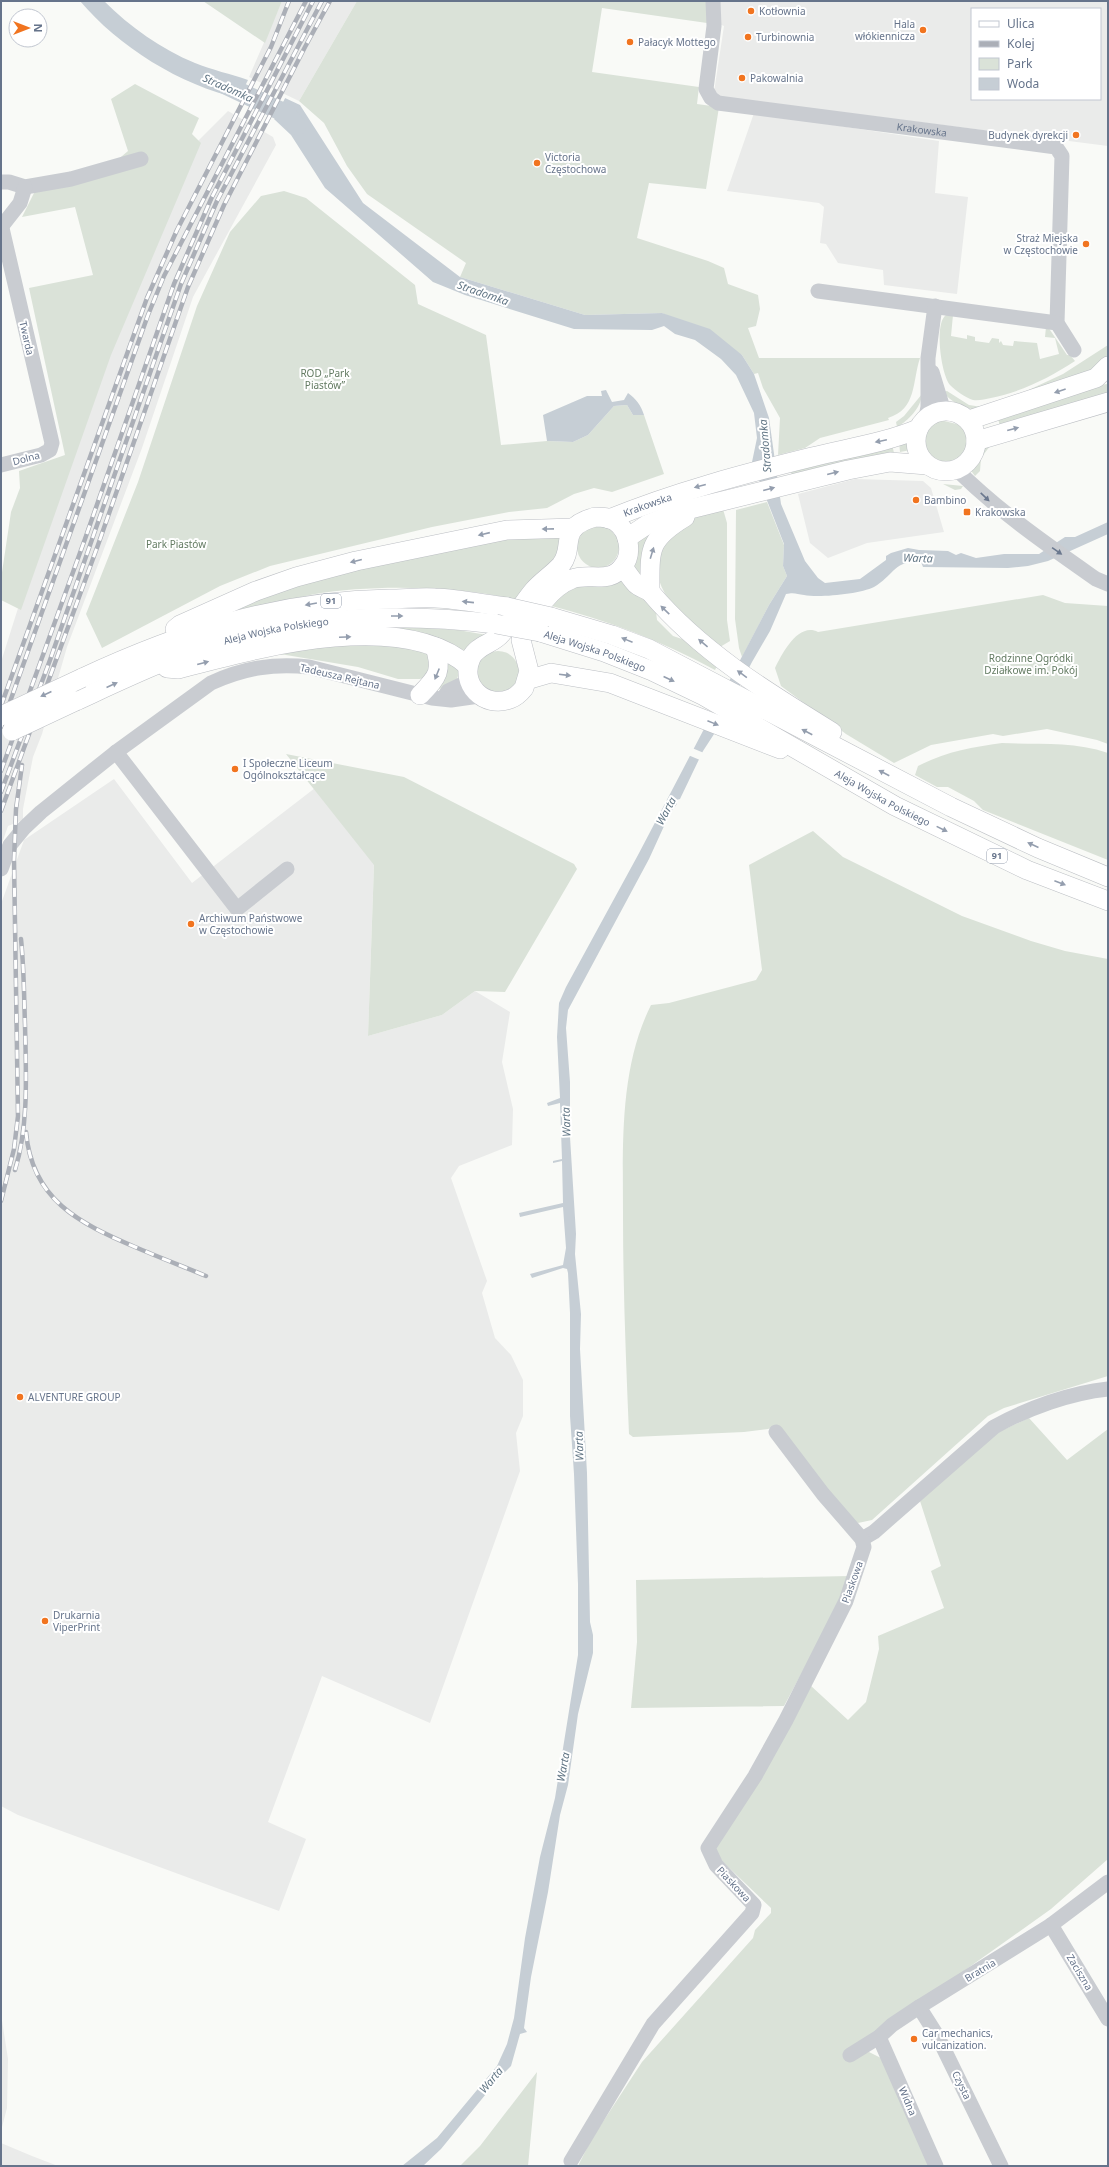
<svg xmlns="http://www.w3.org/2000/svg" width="1109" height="2167" font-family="'Noto Sans',sans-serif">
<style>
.built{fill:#eaebea;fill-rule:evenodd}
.green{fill:#dae2d8}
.water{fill:#c6ced5}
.pier{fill:#f9faf7}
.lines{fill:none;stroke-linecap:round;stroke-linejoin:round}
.river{stroke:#c6ced5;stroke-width:19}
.major-casing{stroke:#bcbfc4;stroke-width:20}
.minor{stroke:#c9ccd1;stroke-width:15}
.major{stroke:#fff;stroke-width:19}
.rail-casing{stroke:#abafb7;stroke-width:4.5}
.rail{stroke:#fff;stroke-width:3;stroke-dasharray:9;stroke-linecap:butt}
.major-bridge-casing{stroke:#bcbfc4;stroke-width:20;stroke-linecap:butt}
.major-bridge{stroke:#fff;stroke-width:19}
.oneway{fill:#949eae}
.oneway2{fill:#6b788e}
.poi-dot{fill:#f1741f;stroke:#fff;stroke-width:1.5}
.labels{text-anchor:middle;stroke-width:4;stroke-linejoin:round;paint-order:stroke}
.shield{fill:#fff;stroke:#949eae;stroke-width:1}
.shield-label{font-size:9px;font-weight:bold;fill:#66748b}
.poi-label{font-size:10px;fill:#66748b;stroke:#fff;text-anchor:start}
.street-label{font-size:10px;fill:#66748b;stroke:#fff}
.park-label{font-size:10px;fill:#637b62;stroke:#fff}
.water-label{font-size:11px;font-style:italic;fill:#627685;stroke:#fff}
</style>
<rect width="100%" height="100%" fill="#f9faf7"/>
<path class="built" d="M 282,1 L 357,1 L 299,101 L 249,77 Z
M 719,1 L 1108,1 L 1108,146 L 721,97 L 714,92 L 724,26 L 719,24 ZM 972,9 L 1100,9 L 1100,99 L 972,99 Z
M 228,111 L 273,137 L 276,145 L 193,297 L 142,448 L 67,647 L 42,734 L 33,757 L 23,809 L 23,820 L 8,826 L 1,846 L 1,662 L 62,469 L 187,152 Z
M 754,113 L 939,141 L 935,193 L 968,197 L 957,294 L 884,285 L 883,270 L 838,263 L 826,244 L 820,243 L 824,207 L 819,203 L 727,191 Z
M 855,479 L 923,481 L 931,488 L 944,532 L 867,543 L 828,558 L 810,543 L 798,494 Z
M 114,779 L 192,883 L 315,788 L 374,864 L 368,1036 L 442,1015 L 475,991 L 510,1012 L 502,1062 L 513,1109 L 512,1145 L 459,1166 L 451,1178 L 487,1281 L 482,1293 L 495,1338 L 511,1355 L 523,1380 L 523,1416 L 516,1433 L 520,1471 L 430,1723 L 322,1676 L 268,1822 L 306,1839 L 279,1911 L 18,1815 L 1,1806 L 1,904 L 24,840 Z
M 1,2014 L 8,2059 L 7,2108 L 1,2131 Z
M 1,2143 L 32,2156 L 58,2166 L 1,2166 Z"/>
<path class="green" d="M 203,1 L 282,1 L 265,43 Z
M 357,1 L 707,1 L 707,23 L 602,8 L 592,72 L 699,87 L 697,104 L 719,107 L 706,189 L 649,183 L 637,238 L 708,261 L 724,268 L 728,284 L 758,295 L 760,309 L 756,326 L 748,328 L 759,358 L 920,358 C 912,382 917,409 888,418 L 889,420 L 820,438 L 805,448 L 778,455 L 780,418 L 763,388 L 758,373 L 754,374 L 742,355 L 662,313 L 585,315 L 460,277 L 466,263 L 367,194 L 347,166 L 324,123 L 299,101 Z
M 135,84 L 199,118 L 192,134 L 201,143 L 111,355 L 21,610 L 1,600 L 1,579 L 11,512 L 20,488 L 19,471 L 65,455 L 29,288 L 93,275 L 75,207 L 22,217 L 35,191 L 95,179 L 128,151 L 111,99 Z
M 284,191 L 306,198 L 415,285 L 418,304 L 486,335 L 501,445 L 547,441 L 573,442 L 588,435 L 614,406 L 627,405 L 633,415 L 644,415 L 664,474 L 612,492 L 594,488 L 574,494 L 547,508 L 509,512 L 432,527 L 270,566 L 220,586 L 102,648 L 86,614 L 138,482 L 197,306 L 230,232 L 261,196 Z
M 946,315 L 953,315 L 951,336 L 967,339 L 967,335 L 975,337 L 975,341 L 989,343 L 992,338 L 999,339 L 999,343 L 1001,341 L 1003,345 L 1013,346 L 1014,341 L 1037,343 L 1040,359 L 1059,354 L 1055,338 L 1045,337 L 1046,327 L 1048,327 L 1067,355 L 1070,355 L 1075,361 C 1049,378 1021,392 991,398 C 985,399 979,401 973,400 C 966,398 955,390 950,385 C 941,374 934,323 946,315 Z
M 1108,345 L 1108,357 L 1095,370 L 1020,394 L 1063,374 Z
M 1108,384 L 1108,395 L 1000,427 L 998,418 L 1096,385 Z
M 947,391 L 969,405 L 982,407 L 976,410 C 963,408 951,402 943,392 Z
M 922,394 C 921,408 908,421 897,427 L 896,422 L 904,416 Z
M 940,420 L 965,426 C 984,439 955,478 930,457 C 924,453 922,446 922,438 C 923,428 931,423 940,420 Z
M 899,442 L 910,442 L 911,450 L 900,452 Z
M 892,444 L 894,453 L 793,477 L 790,470 Z
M 984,445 L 990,446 L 981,458 L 980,471 L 975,476 L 969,468 Z
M 943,484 L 963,486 L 961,489 L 955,490 Z
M 767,502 L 784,545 L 783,566 L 787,576 L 769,605 L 742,657 L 739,648 L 735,619 L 736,510 Z
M 723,509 L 727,523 L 727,620 L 730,641 L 720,647 C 698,628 665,607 658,576 C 657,567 660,555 661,546 L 691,519 Z
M 658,523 L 648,588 L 633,571 L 635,542 Z
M577 547a21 21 0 1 1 42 0a21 21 0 1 1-42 0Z
M 563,536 L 560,556 L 518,600 C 460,586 374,584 315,594 C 275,602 236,612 197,623 L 237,606 L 342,572 L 501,540 Z
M 621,576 L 656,612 L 657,620 L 673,636 L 688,641 L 717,666 L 715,670 C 662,641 607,620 548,605 L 568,587 Z
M 1043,595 L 1065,603 L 1108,606 L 1108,744 L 1097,740 L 1047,729 L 1003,736 L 993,734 L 931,745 L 894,763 L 846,734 L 781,686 L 775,668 C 782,654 798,622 818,632 Z
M 412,627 L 458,630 L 487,635 L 467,651 L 447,644 L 379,629 Z
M 396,643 L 432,656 L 431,674 L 420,679 L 398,679 L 358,667 L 274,653 L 305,646 Z
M477 672a21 21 0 1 1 42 0a21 21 0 1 1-42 0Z
M 445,662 L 458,663 C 461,683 452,689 433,689 Z
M 1002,743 C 1038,745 1073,741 1108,753 L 1108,860 L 983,810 L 974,801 L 948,787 L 937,787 L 915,775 L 918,766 C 945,752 972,747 1002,743 Z
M 286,754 L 404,777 L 574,864 L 577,869 L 505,992 L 475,991 L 442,1015 L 368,1036 L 374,865 Z
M 813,831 L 843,857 L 962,916 L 1031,941 L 1065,951 L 1108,959 L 1108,1376 L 1004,1408 L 988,1416 L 872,1520 L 858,1523 L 852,1519 L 776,1426 L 768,1429 L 744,1432 L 633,1437 L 629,1434 C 626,1361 623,1289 623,1216 C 623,1146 619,1069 651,1005 L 669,1003 L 756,980 L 762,970 L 749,865 Z
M 1029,1418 L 1067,1460 L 1108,1429 L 1108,1859 L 1051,1909 L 961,1973 L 856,2055 L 869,2052 L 881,2058 L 929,2166 L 578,2166 L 591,2140 L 642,2062 L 753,1938 L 755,1930 L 771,1913 L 771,1908 L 723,1862 L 714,1850 L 810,1685 L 848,1720 L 866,1702 L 879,1649 L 878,1636 L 944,1608 L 931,1571 L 941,1566 L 920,1501 L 996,1433 Z
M 850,1576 L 835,1611 L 784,1706 L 631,1708 L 637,1642 L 636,1580 Z
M 537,2072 L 528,2166 L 460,2166 L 480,2146 Z"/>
<path class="water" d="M 80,1 L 104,1 C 130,27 161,49 195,63 C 212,70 231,74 248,80 L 239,98 C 181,86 118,46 80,1 Z
M 285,98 L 300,105 L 363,203 L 460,277 L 585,315 L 662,313 L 710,329 L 742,355 L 754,374 L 769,418 L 781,504 L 805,561 L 818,578 L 825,583 L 860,579 L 886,560 L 886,556 L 891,553 L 908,548 L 919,550 L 948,551 L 956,555 L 961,553 L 976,558 L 1004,554 L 1039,554 L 1065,537 L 1075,537 L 1108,522 L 1108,534 L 1048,561 L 1028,566 L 1008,568 L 923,567 L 921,562 C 893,560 894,576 874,587 C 860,594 819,598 804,595 C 797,594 794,592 786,594 L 770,631 L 752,662 L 718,728 L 703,751 L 680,799 L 676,800 L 677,804 L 670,813 L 649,859 L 568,1010 L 566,1028 L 570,1082 L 570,1137 L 576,1234 L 575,1254 L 581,1314 L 580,1349 L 587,1473 L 590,1622 L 593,1635 L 593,1653 L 578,1714 L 568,1785 L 560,1815 L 548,1892 L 531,1977 L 524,2028 L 527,2032 L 520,2034 L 511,2066 L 499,2078 L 441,2149 L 423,2166 L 402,2166 L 437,2138 L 497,2066 L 507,2044 L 514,2018 L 525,1938 L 540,1857 L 555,1798 L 578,1655 L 578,1584 L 574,1474 L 570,1416 L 570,1313 L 568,1273 L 567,1269 L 563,1268 L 532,1278 L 530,1274 L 563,1265 L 566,1248 L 563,1207 L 520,1217 L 519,1213 L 563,1203 L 562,1161 L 553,1163 L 553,1161 L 562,1159 L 560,1103 L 548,1106 L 547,1103 L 560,1098 L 557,1037 L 559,1003 L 566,987 L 638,855 L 769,605 L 787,576 L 783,566 L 784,544 L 752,462 L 757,438 L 754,413 L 736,375 L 721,359 L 695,340 L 675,334 L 664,326 L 652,330 L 574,329 L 465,295 L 433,282 L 325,188 L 291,135 L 274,119 Z
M 606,390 L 612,402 L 624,400 L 628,393 C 636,399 641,405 644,415 L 633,415 L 627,405 L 614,406 L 588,435 L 573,442 L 547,441 L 543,415 L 587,396 L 602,396 L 601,391 Z"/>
<path class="pier" d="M 286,96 L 273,121 L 272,118 L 283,97 Z
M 692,748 L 704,753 L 700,760 L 688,755 Z"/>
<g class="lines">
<path class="river" d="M 219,82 L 287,114 L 297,126"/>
<g class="major-casing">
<g id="major">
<circle cx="946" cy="441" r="30"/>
<path d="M 969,420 L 1096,378 L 1108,366"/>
<path d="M 976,441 L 1108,402"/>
<path d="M 595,517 C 602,517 610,517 616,522 C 629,531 633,554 623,566 C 610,585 589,572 572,579 C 548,588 531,618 521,640 L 529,671 L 524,688 C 520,693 516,697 510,699 C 484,709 459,684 471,658 C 477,645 493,644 501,634 C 513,621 522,604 534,590 C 542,581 553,574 561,565 C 576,546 556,528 595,517 Z"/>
<path id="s2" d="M 609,519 C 675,492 743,474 812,457 C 848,448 884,443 918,429"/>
<path d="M 627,538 L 648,524 L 682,511 L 848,470 L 890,462 L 927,465"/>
<path d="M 623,567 C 627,572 631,579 636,584 C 640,588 647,589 651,593 C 701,652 767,692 832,732"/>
<path d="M 650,592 C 650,550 647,540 685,517"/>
<path d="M 551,617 L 612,635 L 649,649 L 951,807 L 1038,848 L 1108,877"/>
<path d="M 175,629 L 180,625 L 256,591 L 296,577 L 356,561 L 507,530 L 574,528"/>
<path id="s3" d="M 540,632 L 604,652 L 652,671 L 704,696 L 895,806 L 1027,870 L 1108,901"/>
<path d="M 167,668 L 178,669 C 255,649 401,607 468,666"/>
<path d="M 82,678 C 183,631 277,601 389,599 C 404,599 420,597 435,598 C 459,599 483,604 507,607"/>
<path d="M 527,680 L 551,673 L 610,683 L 780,749"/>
<path d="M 420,695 C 437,677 443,672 435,647"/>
<path id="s4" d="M 76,701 C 126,678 177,653 231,639 C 318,615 407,613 496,624"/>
</g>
</g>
<g class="minor">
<path id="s1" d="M 713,1 L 714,26 L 706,89 L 711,98 L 718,103 L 1056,147 L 1062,156 L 1057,323 L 1074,350"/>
<path d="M 1,182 L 9,182 L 25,187 L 71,179 L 141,159"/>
<path d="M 1,224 L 52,443 L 50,450 L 41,455 L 1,465"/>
<path d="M 2,226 L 20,203 L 25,187"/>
<path d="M 818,291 L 1057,323"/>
<path d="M 932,372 L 942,405 L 946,410"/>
<path d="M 926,417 L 928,407 L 928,358 L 935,306"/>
<path d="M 957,470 C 1001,513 1046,544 1096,579 L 1108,584"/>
<path d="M 443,698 L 448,691 L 469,681"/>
<path d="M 116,752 L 237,909 L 287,869"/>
<path d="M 1,869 L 10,845 L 24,828 L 41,812 L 116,752 L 211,683 C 244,668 274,663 309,667 L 432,698 L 451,700 L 479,696"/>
<path d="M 862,1539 L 874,1532 L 994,1427 C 1028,1408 1070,1393 1108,1389"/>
<path d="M 1051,1925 L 1108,2019"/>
<path d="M 919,2007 L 938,2037 L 1001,2166"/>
<path d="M 879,2037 L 936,2166"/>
<path d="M 850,2055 L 879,2037 L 892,2025 L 919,2007 L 1051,1925 L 1108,1882"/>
<path d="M 571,2161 L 653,2024 L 752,1913 L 754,1905 L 716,1865 L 708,1848 L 755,1776 L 786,1720 L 846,1601 L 864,1547 L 862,1539 L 823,1494 L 776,1432"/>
</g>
<use href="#major" class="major"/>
<g class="rail-casing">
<path id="rail" d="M 1,706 L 147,298 L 177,230 L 271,47 L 289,1
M 1,727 L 148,315 L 164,276 L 306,1
M 1,771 L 85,539 L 174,284 L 211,199 L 313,1
M 1,792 L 50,660 L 181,284 L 217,201 L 322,1
M 1,811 L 98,545 L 188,287 L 224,205 L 305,47 L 330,1
M 26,1132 C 32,1200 79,1223 135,1247 C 158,1257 182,1266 206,1276
M 15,1170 C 29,1125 26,1072 25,1025 C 24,996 24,968 21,939
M 1,1201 L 14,1149 L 18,1116 L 14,860 L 16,809 L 22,765"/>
</g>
<use href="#rail" class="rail"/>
<g class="major-bridge-casing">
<path id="major-bridge" d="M 507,607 L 551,617
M 496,624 L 540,632
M 1,716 L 82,678
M 12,731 L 76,701"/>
</g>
<use href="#major-bridge" class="major-bridge"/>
</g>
<defs><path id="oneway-solid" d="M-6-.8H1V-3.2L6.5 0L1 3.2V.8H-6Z"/></defs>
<g class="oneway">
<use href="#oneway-solid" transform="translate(1060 391) rotate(161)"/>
<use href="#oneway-solid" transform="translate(1013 429) rotate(-15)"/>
<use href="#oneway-solid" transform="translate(881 441) rotate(168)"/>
<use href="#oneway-solid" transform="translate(833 473) rotate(-14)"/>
<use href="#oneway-solid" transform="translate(700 486) rotate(165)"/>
<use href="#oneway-solid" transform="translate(769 489) rotate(-15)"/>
<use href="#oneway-solid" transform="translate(548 529) rotate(179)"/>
<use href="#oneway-solid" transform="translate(484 534) rotate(167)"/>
<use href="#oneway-solid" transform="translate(652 553) rotate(-73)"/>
<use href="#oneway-solid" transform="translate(356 561) rotate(166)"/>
<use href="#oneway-solid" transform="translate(468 602) rotate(-174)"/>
<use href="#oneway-solid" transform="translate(311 604) rotate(170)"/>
<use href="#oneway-solid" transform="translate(665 610) rotate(-136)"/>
<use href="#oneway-solid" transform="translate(397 616)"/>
<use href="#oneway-solid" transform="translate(345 637) rotate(-2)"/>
<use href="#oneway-solid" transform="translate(627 640) rotate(-158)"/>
<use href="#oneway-solid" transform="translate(703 643) rotate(-140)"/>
<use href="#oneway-solid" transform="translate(203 663) rotate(-15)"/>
<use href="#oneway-solid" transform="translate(437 674) rotate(112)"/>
<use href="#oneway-solid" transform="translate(742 674) rotate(-144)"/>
<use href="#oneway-solid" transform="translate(565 675) rotate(7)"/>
<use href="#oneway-solid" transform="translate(669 679) rotate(25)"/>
<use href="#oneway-solid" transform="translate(112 685) rotate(-24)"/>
<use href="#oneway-solid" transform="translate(46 694) rotate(155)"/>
<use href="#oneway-solid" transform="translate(713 723) rotate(22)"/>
<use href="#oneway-solid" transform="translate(807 732) rotate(-152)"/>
<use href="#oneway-solid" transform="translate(884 773) rotate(-152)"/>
<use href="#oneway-solid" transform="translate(942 829) rotate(26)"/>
<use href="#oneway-solid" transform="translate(1033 845) rotate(-156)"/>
<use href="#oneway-solid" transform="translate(1060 883) rotate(21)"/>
</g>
<g class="oneway2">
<use href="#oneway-solid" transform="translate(985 497) rotate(44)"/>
<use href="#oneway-solid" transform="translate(1057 551) rotate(35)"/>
</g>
<g class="poi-dot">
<circle cx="751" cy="11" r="4"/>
<circle cx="923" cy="30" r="4"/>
<circle cx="748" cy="37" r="4"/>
<circle cx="630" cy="42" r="4"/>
<circle cx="742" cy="78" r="4"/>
<circle cx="1076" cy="135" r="4"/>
<circle cx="537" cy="163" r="4"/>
<circle cx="1086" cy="244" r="4"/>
<circle cx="916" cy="500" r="4"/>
<rect x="963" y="508" width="8" height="8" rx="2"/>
<circle cx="235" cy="769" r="4"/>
<circle cx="191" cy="924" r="4"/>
<circle cx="20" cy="1397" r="4"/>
<circle cx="45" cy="1621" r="4"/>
<circle cx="914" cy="2039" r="4"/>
</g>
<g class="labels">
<g class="shield">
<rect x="321" y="594" width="20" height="14" rx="3"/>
<rect x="987" y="849" width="20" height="14" rx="3"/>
</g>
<g class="shield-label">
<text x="331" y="604">91</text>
<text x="997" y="859">91</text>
</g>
<g class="poi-label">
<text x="759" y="15">Kotłownia</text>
<text x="915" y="28" text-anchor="end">Hala<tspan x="915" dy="12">włókiennicza</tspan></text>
<text x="756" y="41">Turbinownia</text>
<text x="638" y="46">Pałacyk Mottego</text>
<text x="750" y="82">Pakowalnia</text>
<text x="1068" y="139" text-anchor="end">Budynek dyrekcji</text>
<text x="545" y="161">Victoria<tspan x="545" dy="12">Częstochowa</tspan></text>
<text x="1078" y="242" text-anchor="end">Straż Miejska<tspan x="1078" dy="12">w Częstochowie</tspan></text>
<text x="924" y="504">Bambino</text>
<text x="975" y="516">Krakowska</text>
<text x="243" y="767">I Społeczne Liceum<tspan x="243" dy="12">Ogólnokształcące</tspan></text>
<text x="199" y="922">Archiwum Państwowe<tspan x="199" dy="12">w Częstochowie</tspan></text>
<text x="28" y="1401">ALVENTURE GROUP</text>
<text x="53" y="1619">Drukarnia<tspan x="53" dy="12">ViperPrint</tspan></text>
<text x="922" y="2037">Car mechanics,<tspan x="922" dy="12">vulcanization.</tspan></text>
</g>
<g class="street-label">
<text dy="4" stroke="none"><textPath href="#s1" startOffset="313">Krakowska</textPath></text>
<text transform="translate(27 338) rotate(77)" y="4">Twarda</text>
<text transform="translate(26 458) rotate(-15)" y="4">Dolna</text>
<text dy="4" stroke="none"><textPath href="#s2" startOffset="41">Krakowska</textPath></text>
<text dy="4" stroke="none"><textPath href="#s4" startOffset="213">Aleja Wojska Polskiego</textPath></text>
<text dy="4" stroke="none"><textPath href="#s3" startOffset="58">Aleja Wojska Polskiego</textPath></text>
<text transform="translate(340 676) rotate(13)" y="4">Tadeusza Rejtana</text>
<text dy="4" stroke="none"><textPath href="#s3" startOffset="382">Aleja Wojska Polskiego</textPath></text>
<text transform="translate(852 1582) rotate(-70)" y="4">Piaskowa</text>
<text transform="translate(734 1884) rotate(47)" y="4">Piaskowa</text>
<text transform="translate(980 1970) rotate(-31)" y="4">Bratnia</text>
<text transform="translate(1080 1972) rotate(59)" y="4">Zaciszna</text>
<text transform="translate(962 2085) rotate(64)" y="4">Czysta</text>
<text transform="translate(908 2101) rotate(67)" y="4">Widna</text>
</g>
<g class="park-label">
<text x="325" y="377">ROD „Park<tspan x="325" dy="12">Piastów”</tspan></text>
<text x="176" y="548">Park Piastów</text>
<text x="1031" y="662">Rodzinne Ogródki<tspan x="1031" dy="12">Działkowe im. Pokój</tspan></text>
</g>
<g class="water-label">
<text transform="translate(228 88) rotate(24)" y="4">Stradomka</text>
<text transform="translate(483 293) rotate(19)" y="4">Stradomka</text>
<text transform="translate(765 446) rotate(-95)" y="4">Stradomka</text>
<text transform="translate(918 558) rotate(2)" y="4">Warta</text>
<text transform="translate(666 811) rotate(-62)" y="4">Warta</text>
<text transform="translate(566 1122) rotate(-92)" y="4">Warta</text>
<text transform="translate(579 1446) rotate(-92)" y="4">Warta</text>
<text transform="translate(563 1767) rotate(-80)" y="4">Warta</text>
<text transform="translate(491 2080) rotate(-50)" y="4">Warta</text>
</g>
</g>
<rect width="1109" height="2167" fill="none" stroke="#66748b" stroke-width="4"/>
<rect x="971" y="8" width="130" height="92" fill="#ffffff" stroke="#c2c7d1"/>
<rect x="979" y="21" width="20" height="6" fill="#ffffff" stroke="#c2c7d1"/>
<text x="1007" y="28" font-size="12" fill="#66748b">Ulica</text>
<rect x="979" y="41" width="20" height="6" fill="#abafb7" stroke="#c2c7d1"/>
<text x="1007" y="48" font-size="12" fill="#66748b">Kolej</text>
<rect x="979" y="58" width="20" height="12" fill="#dae2d8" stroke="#c2c7d1"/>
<text x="1007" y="68" font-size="12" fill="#66748b">Park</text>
<rect x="979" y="78" width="20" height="12" fill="#c6ced5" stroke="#c2c7d1"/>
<text x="1007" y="88" font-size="12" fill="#66748b">Woda</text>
<g transform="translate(28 28) rotate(90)"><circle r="19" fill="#ffffff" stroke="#c2c7d1"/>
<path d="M0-3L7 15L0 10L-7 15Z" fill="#f1741f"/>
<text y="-6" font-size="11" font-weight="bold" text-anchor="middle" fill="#66748b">N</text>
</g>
</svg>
